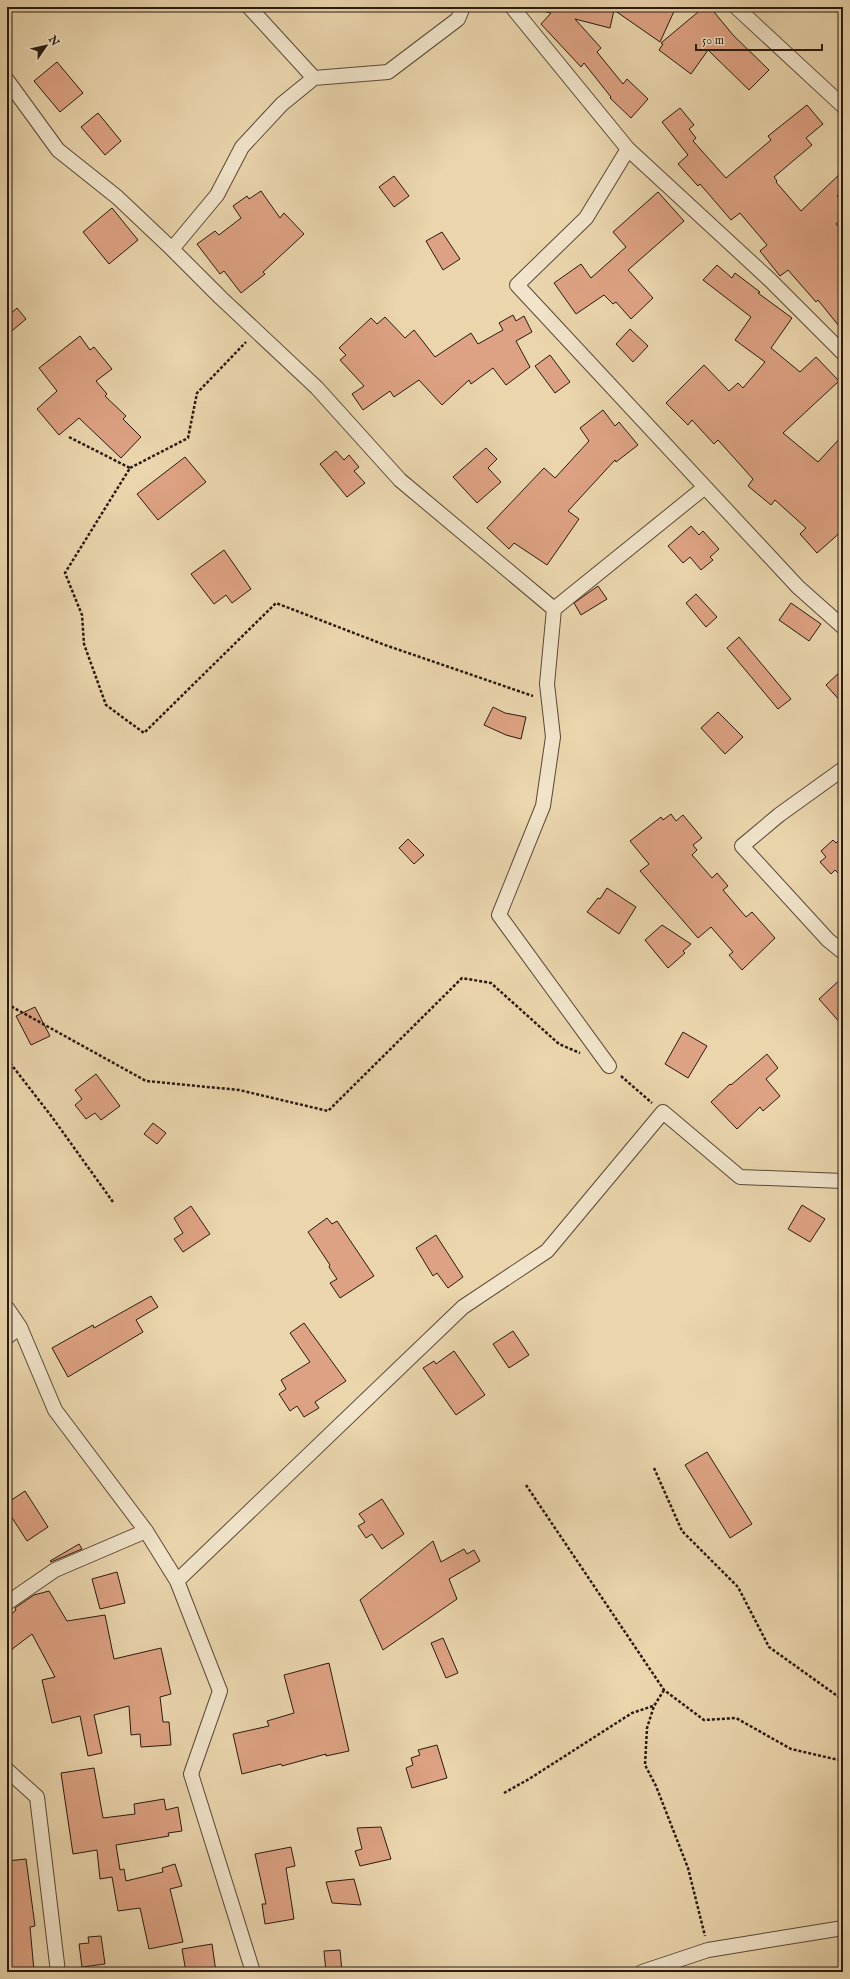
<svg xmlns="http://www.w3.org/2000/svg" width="850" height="1979" font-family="'IM FELL English',serif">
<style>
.building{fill:#dda283;stroke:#291a10}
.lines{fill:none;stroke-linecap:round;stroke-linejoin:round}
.street-casing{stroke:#594937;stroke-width:16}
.path{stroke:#291a10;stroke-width:2.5;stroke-dasharray:3 2;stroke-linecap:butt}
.street{stroke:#f1e4ca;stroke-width:14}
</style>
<rect width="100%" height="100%" fill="#ead5ad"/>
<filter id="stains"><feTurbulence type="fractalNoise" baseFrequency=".005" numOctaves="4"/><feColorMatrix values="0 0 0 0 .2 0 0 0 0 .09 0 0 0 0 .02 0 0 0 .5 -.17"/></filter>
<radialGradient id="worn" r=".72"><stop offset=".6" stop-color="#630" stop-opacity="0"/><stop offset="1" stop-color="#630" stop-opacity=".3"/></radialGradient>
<path class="building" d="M 547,7 L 676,7 L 660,42 L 614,10 L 610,28 L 575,19 L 601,48 L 597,52 L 623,84 L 627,79 L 648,99 L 631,118 L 610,98 L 611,97 L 584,63 L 581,67 L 541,24 L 551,13 L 546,12 Z
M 704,7 L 710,7 L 733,35 L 769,70 L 749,90 L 708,50 L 691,74 L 659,50 L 663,44 L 661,43 Z
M 57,62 L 83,93 L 60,112 L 34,81 Z
M 807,105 L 823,124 L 806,138 L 812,145 L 774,177 L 777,181 L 776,182 L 801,211 L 843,171 L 843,190 L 837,196 L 843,202 L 843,217 L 836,224 L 843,231 L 843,331 L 818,300 L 816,302 L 788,270 L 780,276 L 760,251 L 767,245 L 740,213 L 731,220 L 700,184 L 698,186 L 678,164 L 688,155 L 662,122 L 680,108 L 694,125 L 689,129 L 696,138 L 693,141 L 726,178 L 771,140 L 768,136 Z
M 98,113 L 121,141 L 105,155 L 81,127 Z
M 394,176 L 409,196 L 394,207 L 379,187 Z
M 261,191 L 280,218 L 284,213 L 304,234 L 263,272 L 265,274 L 241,293 L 224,271 L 220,274 L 197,244 L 215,231 L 219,235 L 241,218 L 233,206 L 247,196 L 249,199 Z
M 658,192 L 684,221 L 628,270 L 653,298 L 631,319 L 616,302 L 613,304 L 604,295 L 576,314 L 554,283 L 581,264 L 591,278 L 626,247 L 613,232 Z
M 112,208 L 138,240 L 109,264 L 83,232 Z
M 442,232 L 460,259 L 443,270 L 426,241 Z
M 717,265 L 732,278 L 735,273 L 760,292 L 758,293 L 792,318 L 771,348 L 800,372 L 816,357 L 839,381 L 783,433 L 818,462 L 843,435 L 843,530 L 817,553 L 800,534 L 806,528 L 775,500 L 771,505 L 748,486 L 753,479 L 718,440 L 714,444 L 692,420 L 688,425 L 666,403 L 704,365 L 729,391 L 738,383 L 743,388 L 765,362 L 735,340 L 751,317 L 703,280 Z
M 17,308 L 26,319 L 7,335 L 7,317 Z
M 513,315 L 516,321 L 524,316 L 532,332 L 516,341 L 530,367 L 506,385 L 493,368 L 471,384 L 469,380 L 442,405 L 419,380 L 394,397 L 390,391 L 363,410 L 352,394 L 364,386 L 340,360 L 346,355 L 339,348 L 371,318 L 377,324 L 385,317 L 405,338 L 414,330 L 435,357 L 471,333 L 478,344 L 503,330 L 499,323 Z
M 630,329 L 648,346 L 633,362 L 616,344 Z
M 80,336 L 90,350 L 94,347 L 112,369 L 96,381 L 107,394 L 105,396 L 126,416 L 123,419 L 141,437 L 121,458 L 79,418 L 59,435 L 37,409 L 57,391 L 39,368 Z
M 550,355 L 570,382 L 555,393 L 535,366 Z
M 603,410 L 615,426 L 619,422 L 638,445 L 616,462 L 615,460 L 568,511 L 579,519 L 547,565 L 514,543 L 509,549 L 487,528 L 544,468 L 555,478 L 589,441 L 580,428 Z
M 486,448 L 497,459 L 488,468 L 501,482 L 477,503 L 453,477 Z
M 336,451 L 344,460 L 349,455 L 359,467 L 354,471 L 365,483 L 347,497 L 320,464 Z
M 185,457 L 206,482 L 158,520 L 137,494 Z
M 691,526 L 699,535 L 703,531 L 719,549 L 710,557 L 713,560 L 701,570 L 690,557 L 683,563 L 668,546 Z
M 224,550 L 251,589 L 232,603 L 226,595 L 214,604 L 191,574 Z
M 598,586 L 607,599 L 581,615 L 574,603 Z
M 696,594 L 717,617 L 706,627 L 686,603 Z
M 791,603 L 821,624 L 809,641 L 779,620 Z
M 739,637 L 791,699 L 778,709 L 727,648 Z
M 843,669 L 843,704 L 826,685 Z
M 493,707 L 505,713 L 526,717 L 521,739 L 506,735 L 484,725 Z
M 718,712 L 743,737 L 725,754 L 701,728 Z
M 671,814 L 676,821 L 683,815 L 702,838 L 693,845 L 697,850 L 692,855 L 712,878 L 717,873 L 728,886 L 723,890 L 746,917 L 752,912 L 775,938 L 742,970 L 729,955 L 733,952 L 711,927 L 698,938 L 640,871 L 649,864 L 630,841 L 661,817 L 663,820 Z
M 843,837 L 843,878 L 835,870 L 831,874 L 820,862 L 826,857 L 821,851 L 833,840 L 836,843 Z
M 408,839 L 424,855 L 414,864 L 399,848 Z
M 607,888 L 636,907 L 619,934 L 587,912 L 598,898 L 600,899 Z
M 662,925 L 691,944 L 683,951 L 685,953 L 668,968 L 645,940 Z
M 843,977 L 843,1026 L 819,999 Z
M 35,1007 L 50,1036 L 31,1045 L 16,1016 Z
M 683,1032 L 707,1046 L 688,1078 L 665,1064 Z
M 767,1054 L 778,1068 L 766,1079 L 780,1096 L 763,1111 L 760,1107 L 737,1129 L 711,1102 L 730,1084 L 731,1085 Z
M 96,1074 L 120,1106 L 101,1120 L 95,1113 L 86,1119 L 75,1105 L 82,1099 L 75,1090 Z
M 153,1123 L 166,1133 L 157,1144 L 144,1134 Z
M 802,1205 L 825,1219 L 810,1242 L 788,1229 Z
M 191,1206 L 210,1234 L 183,1252 L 174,1239 L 183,1233 L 174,1218 Z
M 327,1218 L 332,1224 L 337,1221 L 374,1276 L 340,1298 L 330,1283 L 337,1279 L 329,1267 L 330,1265 L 308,1232 Z
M 436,1235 L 463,1277 L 448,1288 L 437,1273 L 433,1276 L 416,1248 Z
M 151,1296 L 158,1307 L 136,1320 L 143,1332 L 68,1377 L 52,1348 L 93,1325 L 94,1328 Z
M 304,1323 L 346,1381 L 315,1402 L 319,1408 L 304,1417 L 297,1406 L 290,1411 L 279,1394 L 286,1389 L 281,1380 L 310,1362 L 290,1333 Z
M 513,1331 L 529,1355 L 509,1368 L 493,1344 Z
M 454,1351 L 485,1395 L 456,1415 L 423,1368 L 434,1361 L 436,1364 Z
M 707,1452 L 752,1524 L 730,1538 L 685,1465 Z
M 25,1491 L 48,1527 L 27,1541 L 7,1510 L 7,1503 Z
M 382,1499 L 404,1534 L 382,1549 L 372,1534 L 366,1538 L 358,1526 L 365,1522 L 359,1514 Z
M 433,1541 L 441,1562 L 464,1549 L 467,1554 L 474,1550 L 480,1561 L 449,1579 L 457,1599 L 383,1650 L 360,1600 Z
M 79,1544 L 82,1549 L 51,1562 L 50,1561 Z
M 117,1572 L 125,1603 L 100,1609 L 92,1579 Z
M 49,1591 L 67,1621 L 105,1615 L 114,1659 L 161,1648 L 171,1694 L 160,1697 L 163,1722 L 169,1722 L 171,1745 L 141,1747 L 140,1734 L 131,1735 L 129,1706 L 94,1715 L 102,1753 L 88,1756 L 80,1716 L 52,1723 L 42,1680 L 55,1677 L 32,1634 L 7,1653 L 7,1618 L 16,1610 L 15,1608 L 34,1595 Z
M 443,1638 L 458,1673 L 446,1678 L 431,1643 Z
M 329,1663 L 349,1751 L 326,1756 L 326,1754 L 282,1766 L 281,1764 L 242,1774 L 233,1734 L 269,1726 L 267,1721 L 294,1713 L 284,1675 Z
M 437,1745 L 447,1778 L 412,1788 L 406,1768 L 413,1765 L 411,1758 L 420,1755 L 418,1750 Z
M 94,1768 L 103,1818 L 135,1814 L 134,1804 L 164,1799 L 166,1810 L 178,1807 L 182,1831 L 168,1833 L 169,1836 L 116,1845 L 120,1870 L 124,1869 L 126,1881 L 163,1872 L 162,1868 L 175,1864 L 182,1886 L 170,1889 L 183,1942 L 149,1949 L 140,1908 L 118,1911 L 112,1877 L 100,1879 L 97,1850 L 73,1854 L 61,1773 Z
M 381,1827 L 391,1859 L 360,1866 L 355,1851 L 362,1849 L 357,1828 Z
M 291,1847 L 295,1866 L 286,1868 L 294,1919 L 265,1924 L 262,1904 L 266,1904 L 255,1854 Z
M 26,1859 L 35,1926 L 30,1927 L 34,1971 L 7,1972 L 7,1938 L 11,1938 L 7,1916 L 7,1861 Z
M 354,1879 L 361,1905 L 332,1903 L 326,1882 Z
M 101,1936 L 105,1964 L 82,1967 L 79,1944 L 89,1943 L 88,1937 Z
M 212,1944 L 216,1972 L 186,1972 L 182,1949 Z
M 340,1950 L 342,1972 L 326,1972 L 324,1951 Z"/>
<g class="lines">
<g class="street-casing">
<path id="street" d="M 249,7 L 314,78 L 282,104 L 242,147 L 217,195 L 172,249 L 221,298 L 317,388 L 400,480 L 554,609 L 705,487
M 512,7 L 628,149 L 769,279 L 843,353
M 736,7 L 843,106
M 314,78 L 388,72 L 458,19 L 463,7
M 7,80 L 58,150 L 117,197 L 172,249
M 628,149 L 586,218 L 517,285 L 798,587 L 843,627
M 554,609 L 547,684 L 553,737 L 543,806 L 499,915 L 609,1066
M 843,769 L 779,815 L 742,846 L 828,940 L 843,952
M 7,1308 L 20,1327 L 55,1410 L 146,1531 L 177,1581 L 220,1691 L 191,1774 L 253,1972
M 7,1337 L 20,1327
M 177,1581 L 463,1307 L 547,1251 L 663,1112 L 740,1177 L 843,1181
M 7,1603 L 55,1570 L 146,1531
M 7,1770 L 37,1797 L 58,1972
M 642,1972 L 708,1950 L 843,1928"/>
</g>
<path class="path" d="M 69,437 L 130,468 L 65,573 L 82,615 L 84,644 L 106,705 L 144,733 L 276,603 L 385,645 L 533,696
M 130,468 L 188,438 L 197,393 L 246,342
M 7,1004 L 146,1081 L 239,1090 L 328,1111 L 462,978 L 491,983 L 559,1044 L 580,1053
M 7,1059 L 52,1117 L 113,1202
M 621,1076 L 652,1103
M 654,1468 L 682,1531 L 738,1587 L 769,1647 L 843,1700
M 526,1485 L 664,1690 L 704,1720 L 736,1718 L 791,1749 L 843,1761
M 664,1690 L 654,1706 L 647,1728 L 645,1765 L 656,1786 L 688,1868 L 705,1936
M 504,1793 L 529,1779 L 632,1713 L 653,1706"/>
<use href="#street" class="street"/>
</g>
<rect width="850" height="1979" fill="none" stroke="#ead5ad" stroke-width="24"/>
<rect x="8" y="8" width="834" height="1963" fill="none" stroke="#291a10" stroke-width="2"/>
<rect x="12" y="12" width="826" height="1955" fill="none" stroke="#291a10"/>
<g transform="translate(46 46) rotate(56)" stroke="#f1e4ca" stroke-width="3" paint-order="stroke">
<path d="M0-3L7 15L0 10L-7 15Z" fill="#291a10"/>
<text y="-6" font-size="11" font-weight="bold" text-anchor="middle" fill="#291a10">N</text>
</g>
<path d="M696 44v6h126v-6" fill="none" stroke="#291a10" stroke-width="2"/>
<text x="702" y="44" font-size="12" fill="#291a10" stroke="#f1e4ca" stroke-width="3" paint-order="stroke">50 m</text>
<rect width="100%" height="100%" filter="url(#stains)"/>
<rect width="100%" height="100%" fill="url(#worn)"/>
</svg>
